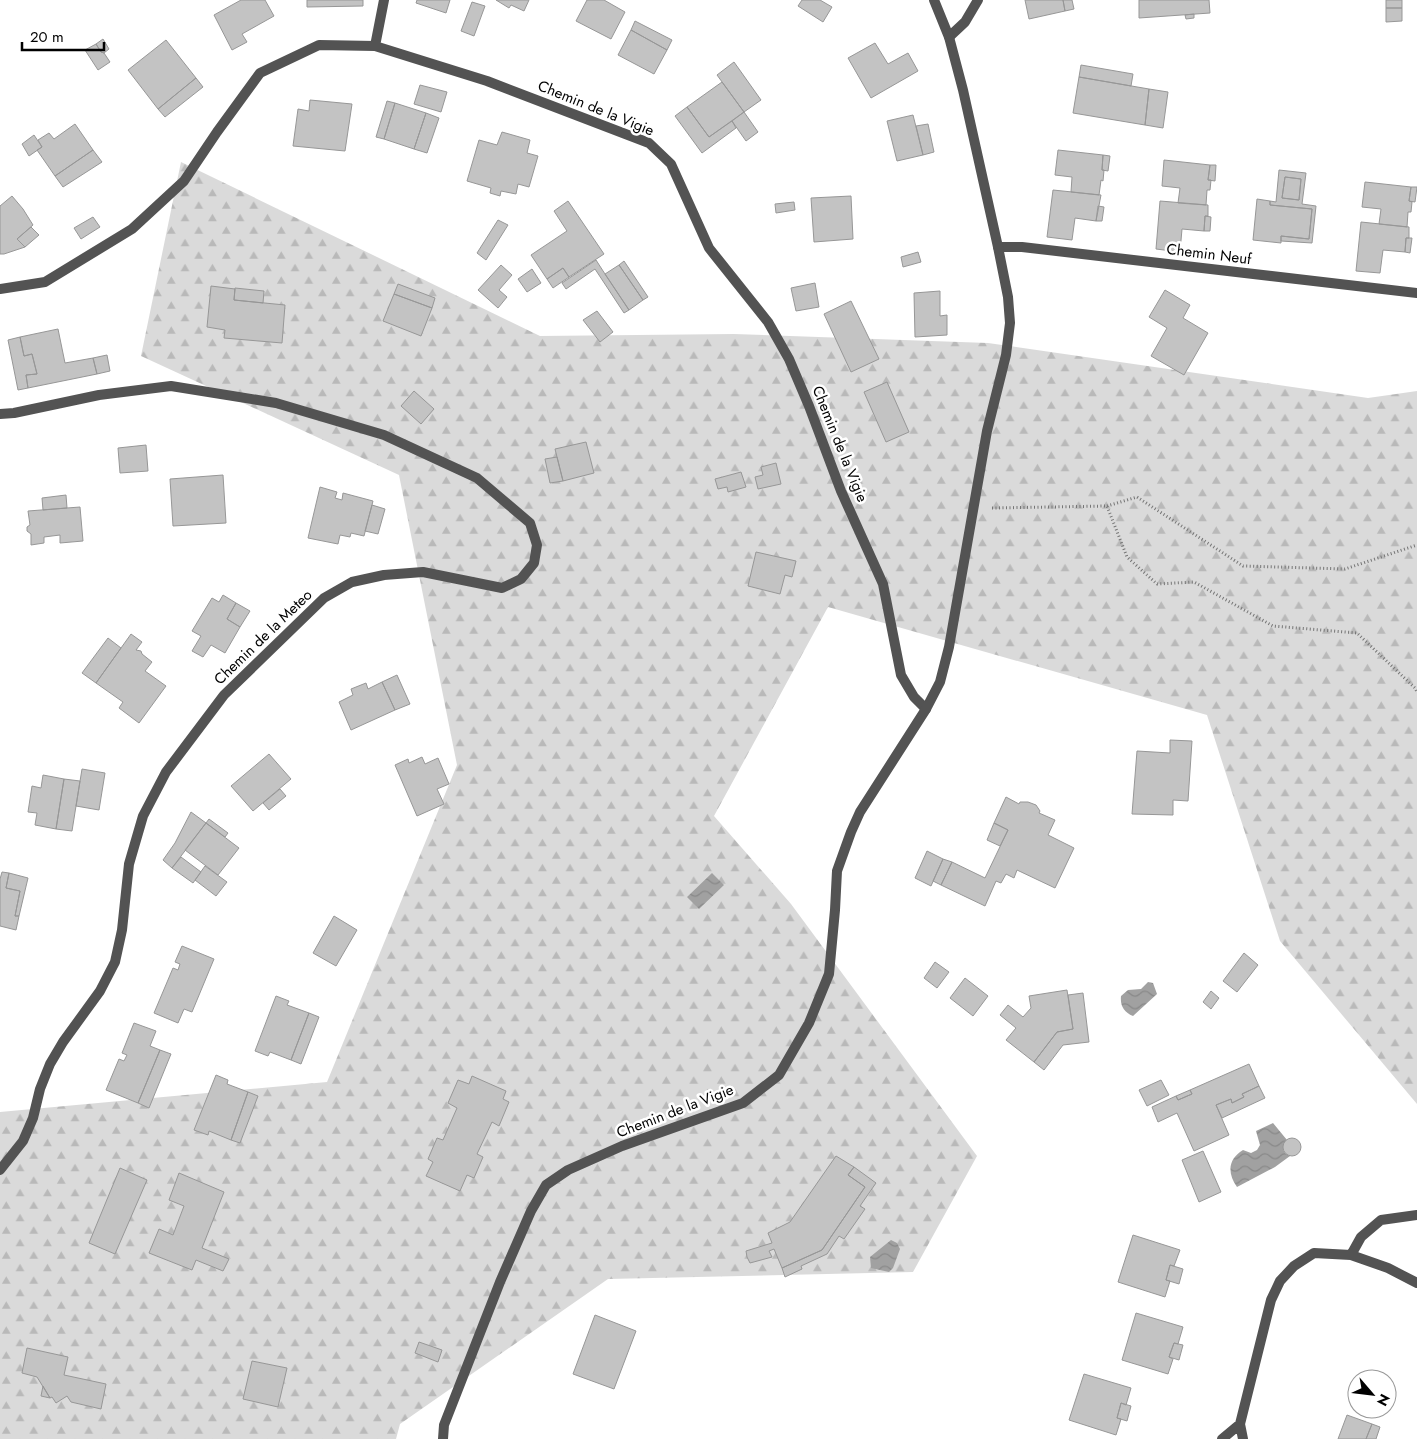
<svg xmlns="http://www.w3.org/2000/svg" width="1417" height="1439" font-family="Jost,sans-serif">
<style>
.forest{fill:url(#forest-firs)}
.water{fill:url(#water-waves)}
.building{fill:#c3c3c3;stroke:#979797;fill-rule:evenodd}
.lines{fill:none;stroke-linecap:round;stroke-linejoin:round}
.path{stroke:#757575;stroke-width:3;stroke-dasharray:1 2.5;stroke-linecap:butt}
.minor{stroke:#535353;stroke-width:10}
.tertiary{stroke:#535353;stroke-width:10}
.labels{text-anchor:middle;stroke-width:5;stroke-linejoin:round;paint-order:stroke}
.street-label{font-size:15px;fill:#000;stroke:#fff}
</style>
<defs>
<pattern id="forest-firs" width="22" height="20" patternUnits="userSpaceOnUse" patternTransform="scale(1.25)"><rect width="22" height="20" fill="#dadada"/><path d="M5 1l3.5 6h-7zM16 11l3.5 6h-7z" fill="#b9b9b9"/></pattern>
<pattern id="water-waves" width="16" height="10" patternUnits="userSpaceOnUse" patternTransform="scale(1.25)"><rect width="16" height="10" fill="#a1a1a1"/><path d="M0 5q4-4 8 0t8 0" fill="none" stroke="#898989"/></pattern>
</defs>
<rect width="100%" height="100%" fill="#fff"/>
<path class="forest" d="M 181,162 L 540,336 L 734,334 L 988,343 L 1368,398 L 1417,391 L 1417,1104 L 1280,941 L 1207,715 L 828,607 L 714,816 L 791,904 L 977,1156 L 913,1272 L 608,1279 L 400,1424 L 396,1439 L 0,1439 L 0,1112 L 327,1082 L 457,765 L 399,475 L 141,356 Z"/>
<path class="water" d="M 712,873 L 724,885 L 699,909 L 687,897 Z
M 1148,982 L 1153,983 L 1157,994 L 1133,1016 C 1124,1012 1120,1006 1121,996 L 1128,990 L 1141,989 Z
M 1273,1123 L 1287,1140 C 1281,1145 1282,1153 1290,1156 L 1275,1167 L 1237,1187 C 1227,1173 1228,1159 1243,1150 L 1251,1153 L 1257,1150 L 1260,1145 L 1256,1131 Z
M 891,1240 L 897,1243 L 900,1249 L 893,1268 L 889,1272 L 871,1268 L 870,1257 Z"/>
<path class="building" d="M 241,0 L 265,0 L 274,16 L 242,34 L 247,42 L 232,50 L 214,15 Z
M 307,0 L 363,0 L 363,6 L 307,7 Z
M 417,0 L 450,0 L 446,13 L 416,3 Z
M 496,0 L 529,0 L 524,11 L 511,5 L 509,8 Z
M 587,0 L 604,0 L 625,12 L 611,39 L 576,21 Z
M 802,0 L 820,0 L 832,7 L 823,22 L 798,6 Z
M 1025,0 L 1063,0 L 1065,11 L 1029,19 Z
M 1063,0 L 1072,0 L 1074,9 L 1065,11 Z
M 1139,0 L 1209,0 L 1210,13 L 1139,18 Z
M 1386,0 L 1402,0 L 1402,8 L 1386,8 Z
M 472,2 L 485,6 L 474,36 L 461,31 Z
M 1386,8 L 1402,8 L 1402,21 L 1386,22 Z
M 1194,14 L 1194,18 L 1186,19 L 1185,15 Z
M 635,21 L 672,40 L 667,50 L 631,30 Z
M 631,30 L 667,50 L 654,74 L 618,55 Z
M 103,39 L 109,49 L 104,53 L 101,52 L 96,44 Z
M 166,40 L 196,78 L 158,109 L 128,70 Z
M 875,43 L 888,64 L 908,53 L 918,71 L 871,98 L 848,58 Z
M 96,44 L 101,52 L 104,53 L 110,62 L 98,70 L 85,50 Z
M 734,62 L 761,100 L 744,112 L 717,75 Z
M 1081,65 L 1133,74 L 1131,86 L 1079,77 Z
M 1079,77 L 1149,89 L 1145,125 L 1073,113 Z
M 196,78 L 203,87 L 165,117 L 158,109 Z
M 722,82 L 744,112 L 709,137 L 687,107 Z
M 420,85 L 447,92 L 441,112 L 414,104 Z
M 1149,89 L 1168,92 L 1163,128 L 1145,125 Z
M 310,100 L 352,104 L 345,151 L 293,146 L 298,109 L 309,111 Z
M 387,101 L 395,103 L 384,139 L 376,137 Z
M 395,103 L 426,113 L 414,149 L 384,139 Z
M 687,107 L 709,137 L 732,121 L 736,128 L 702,153 L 675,116 Z
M 744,112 L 758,132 L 746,141 L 732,121 Z
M 426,113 L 439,118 L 427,153 L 414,149 Z
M 913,115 L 923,155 L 897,161 L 887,121 Z
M 75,124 L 93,150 L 55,176 L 37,150 L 42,147 L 38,140 L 49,133 L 54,139 Z
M 928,124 L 934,152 L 923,155 L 916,126 Z
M 502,132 L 530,140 L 527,153 L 538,156 L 529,187 L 518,184 L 516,194 L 501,191 L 500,196 L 490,193 L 491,188 L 467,181 L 479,140 L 497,145 Z
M 34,135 L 42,147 L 29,156 L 22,144 Z
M 93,150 L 102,162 L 63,187 L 55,176 Z
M 1058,150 L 1103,155 L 1102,170 L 1104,170 L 1103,181 L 1101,180 L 1099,195 L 1071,192 L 1072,177 L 1055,175 Z
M 1103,155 L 1110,156 L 1108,171 L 1102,170 Z
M 1164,160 L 1210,165 L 1208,180 L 1211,180 L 1210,190 L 1207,190 L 1206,205 L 1178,203 L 1180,188 L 1162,186 Z
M 1210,165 L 1216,165 L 1215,181 L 1208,180 Z
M 1279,170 L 1306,173 L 1302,204 L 1316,206 L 1312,243 L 1281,241 L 1281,236 L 1309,239 L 1312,209 L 1270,205 L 1270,201 L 1276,202 ZM 1285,177 L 1301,179 L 1299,200 L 1282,198 Z
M 1285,177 L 1301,179 L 1299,200 L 1282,198 Z
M 1365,182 L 1411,187 L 1409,201 L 1412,202 L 1411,212 L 1408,212 L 1407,227 L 1379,224 L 1381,209 L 1362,207 Z
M 1411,187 L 1417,187 L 1415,202 L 1409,201 Z
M 1053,190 L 1101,195 L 1096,221 L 1075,218 L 1072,240 L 1047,237 Z
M 12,196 L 23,209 L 33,225 L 17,239 L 25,247 L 4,254 L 0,254 L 0,206 Z
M 851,196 L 853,239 L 814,242 L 811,198 Z
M 1257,199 L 1270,201 L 1270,205 L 1312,209 L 1309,239 L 1281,236 L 1281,243 L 1253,240 Z
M 568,201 L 604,254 L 569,277 L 563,268 L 547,279 L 531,255 L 567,231 L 554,211 Z
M 1160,201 L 1208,205 L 1208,216 L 1205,216 L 1204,231 L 1182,229 L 1180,252 L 1156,249 Z
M 794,202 L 795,210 L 776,213 L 775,204 Z
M 1098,206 L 1104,207 L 1102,221 L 1096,221 Z
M 1205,216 L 1211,217 L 1210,231 L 1204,231 Z
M 93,217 L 100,227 L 81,239 L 74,228 Z
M 498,220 L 508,225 L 486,260 L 477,253 Z
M 1361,222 L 1409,227 L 1409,238 L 1406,238 L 1405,252 L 1383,250 L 1380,273 L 1356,271 Z
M 31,227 L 39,235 L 25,247 L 17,239 Z
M 1406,238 L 1412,238 L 1410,253 L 1405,252 Z
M 918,252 L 921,262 L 903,267 L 901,257 Z
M 596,260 L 605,274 L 629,310 L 624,313 L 595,269 L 566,289 L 562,283 Z
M 624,261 L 648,297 L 643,300 L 619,265 Z
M 501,265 L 512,275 L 499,290 L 507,297 L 498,308 L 478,290 Z
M 619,265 L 643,300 L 629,310 L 605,274 Z
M 563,268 L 569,277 L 553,288 L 547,279 Z
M 532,269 L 541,283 L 527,292 L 518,279 Z
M 815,283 L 819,307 L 796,311 L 791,288 Z
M 398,284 L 435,298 L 432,308 L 394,294 Z
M 211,286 L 235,289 L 234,300 L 285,305 L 282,343 L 224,338 L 225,330 L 207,327 Z
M 235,288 L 264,291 L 263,303 L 234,300 Z
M 1165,290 L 1190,305 L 1183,318 L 1208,333 L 1184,375 L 1151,356 L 1167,328 L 1149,317 Z
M 940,291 L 940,316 L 947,315 L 947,335 L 915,337 L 914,293 Z
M 394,294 L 432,308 L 421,336 L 383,321 Z
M 851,301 L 879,359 L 851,372 L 824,314 Z
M 597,311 L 613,332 L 600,342 L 583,320 Z
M 58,329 L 65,363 L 93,358 L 97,374 L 28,388 L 26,375 L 37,374 L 32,354 L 24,356 L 20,337 Z
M 20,337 L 24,356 L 32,354 L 37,374 L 26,375 L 28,388 L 18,390 L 8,340 Z
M 107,355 L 110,371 L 97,374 L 93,358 Z
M 887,382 L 909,432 L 886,442 L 864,392 Z
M 414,391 L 434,409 L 421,424 L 401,406 Z
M 586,442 L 594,473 L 563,481 L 555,449 Z
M 146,445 L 148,471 L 120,473 L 118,448 Z
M 557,457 L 563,481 L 550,483 L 545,459 Z
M 776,463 L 781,484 L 758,489 L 755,477 L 763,475 L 761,467 Z
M 741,472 L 746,487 L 728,492 L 727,487 L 718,489 L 715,479 Z
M 223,475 L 226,523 L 173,526 L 170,479 Z
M 320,487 L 337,492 L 335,498 L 342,500 L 343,493 L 373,501 L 364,536 L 351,533 L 350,537 L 340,535 L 338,544 L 308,538 Z
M 66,495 L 67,508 L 43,510 L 42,498 Z
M 372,505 L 385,509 L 378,534 L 365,531 Z
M 80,507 L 83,541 L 60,543 L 60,535 L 44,537 L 44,543 L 31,545 L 31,534 L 27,531 L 27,527 L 30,525 L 28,511 Z
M 756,552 L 796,561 L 792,577 L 785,575 L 780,594 L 748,586 Z
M 223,595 L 236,603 L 227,619 L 240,627 L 225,653 L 211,645 L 203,657 L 192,651 L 201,636 L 192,631 L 212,598 L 219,602 Z
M 236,603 L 250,611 L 240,627 L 227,619 Z
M 131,634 L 142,642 L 136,650 L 141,651 L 142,654 L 152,662 L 145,671 L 166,686 L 139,723 L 119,708 L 123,702 L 96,683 Z
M 108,638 L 121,648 L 96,683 L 82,673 Z
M 397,675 L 410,704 L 395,710 L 382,682 Z
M 382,682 L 395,710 L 351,730 L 339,702 L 353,695 L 351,689 L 366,683 L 368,689 Z
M 1170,740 L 1192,741 L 1188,801 L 1173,800 L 1173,815 L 1132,814 L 1137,751 L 1170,753 Z
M 269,754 L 291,779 L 253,811 L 231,786 Z
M 422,757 L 425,764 L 438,758 L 449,784 L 437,789 L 444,804 L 417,816 L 395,765 L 408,759 L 409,763 Z
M 82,769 L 105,773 L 99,810 L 76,806 Z
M 43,775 L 64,779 L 56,829 L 35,825 L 37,813 L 28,812 L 32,786 L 41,788 Z
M 64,779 L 80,781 L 72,831 L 56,829 Z
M 280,789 L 286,796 L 269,810 L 263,803 Z
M 1006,797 L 1019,804 L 1020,802 L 1028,802 L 1036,805 L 1040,811 L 1039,813 L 1055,820 L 1048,835 L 1074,848 L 1055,888 L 1017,870 L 1014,878 L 1006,874 L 1001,883 L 996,881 L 985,906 L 941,885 L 952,862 L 985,878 L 1008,830 L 994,823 Z
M 191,812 L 206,823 L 172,868 L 163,860 L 175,843 Z
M 209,819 L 228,833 L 225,837 L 206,823 Z
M 206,823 L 239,848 L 218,875 L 185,850 Z
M 994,823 L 1008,830 L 1000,846 L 987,840 Z
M 927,851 L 943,859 L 931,886 L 915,878 Z
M 181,857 L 201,872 L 193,883 L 172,868 Z
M 943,859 L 952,862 L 941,885 L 933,881 Z
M 205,866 L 227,882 L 216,896 L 195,880 Z
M 2,872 L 9,873 L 6,888 L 20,891 L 15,916 L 19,916 L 16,930 L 0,926 L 0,879 Z
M 9,873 L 28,878 L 19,916 L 15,916 L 20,891 L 6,888 Z
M 334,916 L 357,930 L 336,966 L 313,953 Z
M 182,946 L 214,959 L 192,1012 L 184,1009 L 178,1023 L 154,1013 L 173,968 L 178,970 L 180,964 L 175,962 Z
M 1244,953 L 1258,965 L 1237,992 L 1223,981 Z
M 935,962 L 949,972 L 937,988 L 924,978 Z
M 965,978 L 988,996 L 973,1016 L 950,998 Z
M 1067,990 L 1073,1029 L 1057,1032 L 1034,1062 L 1006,1040 L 1016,1028 L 1000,1015 L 1008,1005 L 1023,1017 L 1031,1008 L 1029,996 Z
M 1211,991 L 1219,998 L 1211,1009 L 1203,1002 Z
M 1083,993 L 1089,1042 L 1063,1045 L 1044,1070 L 1034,1062 L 1057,1032 L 1073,1029 L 1068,995 Z
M 276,996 L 289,1001 L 287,1005 L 309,1013 L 291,1060 L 270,1052 L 268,1056 L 255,1051 Z
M 309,1013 L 319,1017 L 301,1064 L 291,1060 Z
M 134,1023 L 156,1031 L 150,1046 L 160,1050 L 138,1103 L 106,1090 L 119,1059 L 124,1061 L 127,1055 L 122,1053 Z
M 160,1050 L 171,1054 L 149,1108 L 138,1103 Z
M 1249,1064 L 1259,1086 L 1242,1094 L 1244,1097 L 1232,1103 L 1231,1099 L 1216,1105 L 1229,1135 L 1194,1151 L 1177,1113 L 1158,1122 L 1152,1107 L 1176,1096 L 1178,1100 L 1192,1094 L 1190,1090 Z
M 216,1075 L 228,1080 L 227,1084 L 248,1092 L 231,1140 L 209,1131 L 208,1135 L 194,1130 Z
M 472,1076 L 506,1091 L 503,1099 L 509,1102 L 499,1126 L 492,1122 L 477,1154 L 483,1157 L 474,1178 L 467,1175 L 460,1191 L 426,1176 L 433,1162 L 428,1159 L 437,1138 L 443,1140 L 457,1108 L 448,1103 L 458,1080 L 469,1084 Z
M 1161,1080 L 1169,1095 L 1147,1106 L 1139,1090 Z
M 1259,1086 L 1265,1098 L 1222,1118 L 1216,1105 L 1231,1099 L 1232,1103 L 1244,1097 L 1242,1094 Z
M 1190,1090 L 1192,1094 L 1178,1100 L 1176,1096 Z
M 248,1092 L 258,1096 L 240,1143 L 231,1140 Z
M1283 1147a9 9 0 1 1 18 0a9 9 0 1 1-18 0Z
M 1203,1151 L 1221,1192 L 1199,1202 L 1182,1160 Z
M 836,1156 L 854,1167 L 848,1175 L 865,1187 L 822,1250 L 782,1268 L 774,1249 L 769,1251 L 772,1257 L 750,1263 L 747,1257 L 746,1251 L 772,1243 L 768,1233 L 790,1222 Z
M 854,1167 L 876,1183 L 860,1206 L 865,1209 L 844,1239 L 839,1236 L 827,1254 L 801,1266 L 802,1269 L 785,1277 L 782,1268 L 822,1250 L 865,1187 L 848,1175 Z
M 120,1168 L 147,1180 L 115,1254 L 89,1243 Z
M 179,1173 L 224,1192 L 202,1248 L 229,1259 L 223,1271 L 196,1260 L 192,1270 L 149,1253 L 159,1229 L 173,1235 L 184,1206 L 169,1200 Z
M 1133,1235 L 1180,1250 L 1174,1266 L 1170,1265 L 1166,1280 L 1170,1281 L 1165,1297 L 1118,1282 Z
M 1170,1265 L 1183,1269 L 1179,1284 L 1166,1280 Z
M 1136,1313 L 1183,1327 L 1178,1344 L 1174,1343 L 1169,1357 L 1173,1359 L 1168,1374 L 1122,1360 Z
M 595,1315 L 636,1331 L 614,1389 L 573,1374 Z
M 419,1342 L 442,1350 L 438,1362 L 415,1353 Z
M 1174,1343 L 1183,1345 L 1179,1360 L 1169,1357 Z
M 27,1348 L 68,1357 L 64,1375 L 106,1384 L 101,1409 L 71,1402 L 67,1396 L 56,1403 L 52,1397 L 50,1398 L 37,1377 L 22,1373 Z
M 252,1361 L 287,1368 L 278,1407 L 243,1399 Z
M 1084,1374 L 1131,1388 L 1126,1405 L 1121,1403 L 1117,1418 L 1121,1419 L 1116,1435 L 1069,1420 Z
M 43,1386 L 50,1398 L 41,1396 Z
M 1121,1403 L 1131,1406 L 1127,1421 L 1117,1418 Z
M 1347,1415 L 1372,1424 L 1366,1439 L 1338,1439 Z
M 1372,1424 L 1380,1427 L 1376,1439 L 1366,1439 Z"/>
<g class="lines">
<path class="path" d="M 1107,506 L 1137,497 L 1243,566 L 1345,569 L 1417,545
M 992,508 L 1107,506 L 1127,557 L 1157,584 L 1194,582 L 1273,626 L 1357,633 L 1415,688 L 1417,692"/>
<path class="minor" d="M 949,37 L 965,22 L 978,0
M 375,46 L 384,0
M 998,247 L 1022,247 L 1417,293
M 0,289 L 45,282 L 132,229 L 184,181 L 217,132 L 260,73 L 319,45 L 375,46 L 487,81 L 649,143 L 671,164 L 709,248 L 768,322 L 789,359 L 809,406 L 841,491 L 883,584 L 901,675 L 914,697 L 926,709
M 0,414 L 14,413 L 99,395 L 171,386 L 276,403 L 384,435 L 477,478 L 530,523 L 537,545 L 534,563 L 521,579 L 502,588 L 423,572 L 384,575 L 352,582 L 324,598 L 224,695 L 166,772 L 143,816 L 129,864 L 122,930 L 115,962 L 100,991 L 63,1042 L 50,1064 L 40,1089 L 33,1118 L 23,1141 L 0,1170
M 1351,1255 L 1361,1237 L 1381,1220 L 1417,1215
M 1222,1439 L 1240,1424
M 1243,1439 L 1240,1424 L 1271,1300 L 1280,1281 L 1294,1266 L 1314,1253 L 1351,1255 L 1388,1268 L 1417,1283"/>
<path class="tertiary" d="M 443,1439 L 444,1425 L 500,1282 L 531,1211 L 546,1185 L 568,1170 L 622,1146 L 743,1103 L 779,1075 L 809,1023 L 829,974 L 835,910 L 837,871 L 851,832 L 860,812 L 926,709 L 940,682 L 949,647 L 987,431 L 1006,355 L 1010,323 L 1008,297 L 998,247 L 963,90 L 949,37 L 934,0"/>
</g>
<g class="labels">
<g class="street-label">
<text transform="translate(596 108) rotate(22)" y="5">Chemin de la Vigie</text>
<text transform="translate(1209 254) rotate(7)" y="5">Chemin Neuf</text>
<text transform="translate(840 444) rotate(68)" y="5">Chemin de la Vigie</text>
<text transform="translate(263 637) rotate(-44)" y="5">Chemin de la Meteo</text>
<text transform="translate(675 1111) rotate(-21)" y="5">Chemin de la Vigie</text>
</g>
</g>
<g transform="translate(1372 1394) rotate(118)"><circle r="24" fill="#ffffff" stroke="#999999"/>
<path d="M0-4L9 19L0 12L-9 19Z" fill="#000000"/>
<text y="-8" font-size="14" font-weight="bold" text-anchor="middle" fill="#000000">N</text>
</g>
<path d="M22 42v8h82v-8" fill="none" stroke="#000000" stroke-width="2.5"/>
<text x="30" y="42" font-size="15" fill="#000000" stroke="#ffffff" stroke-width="4" paint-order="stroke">20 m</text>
</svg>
